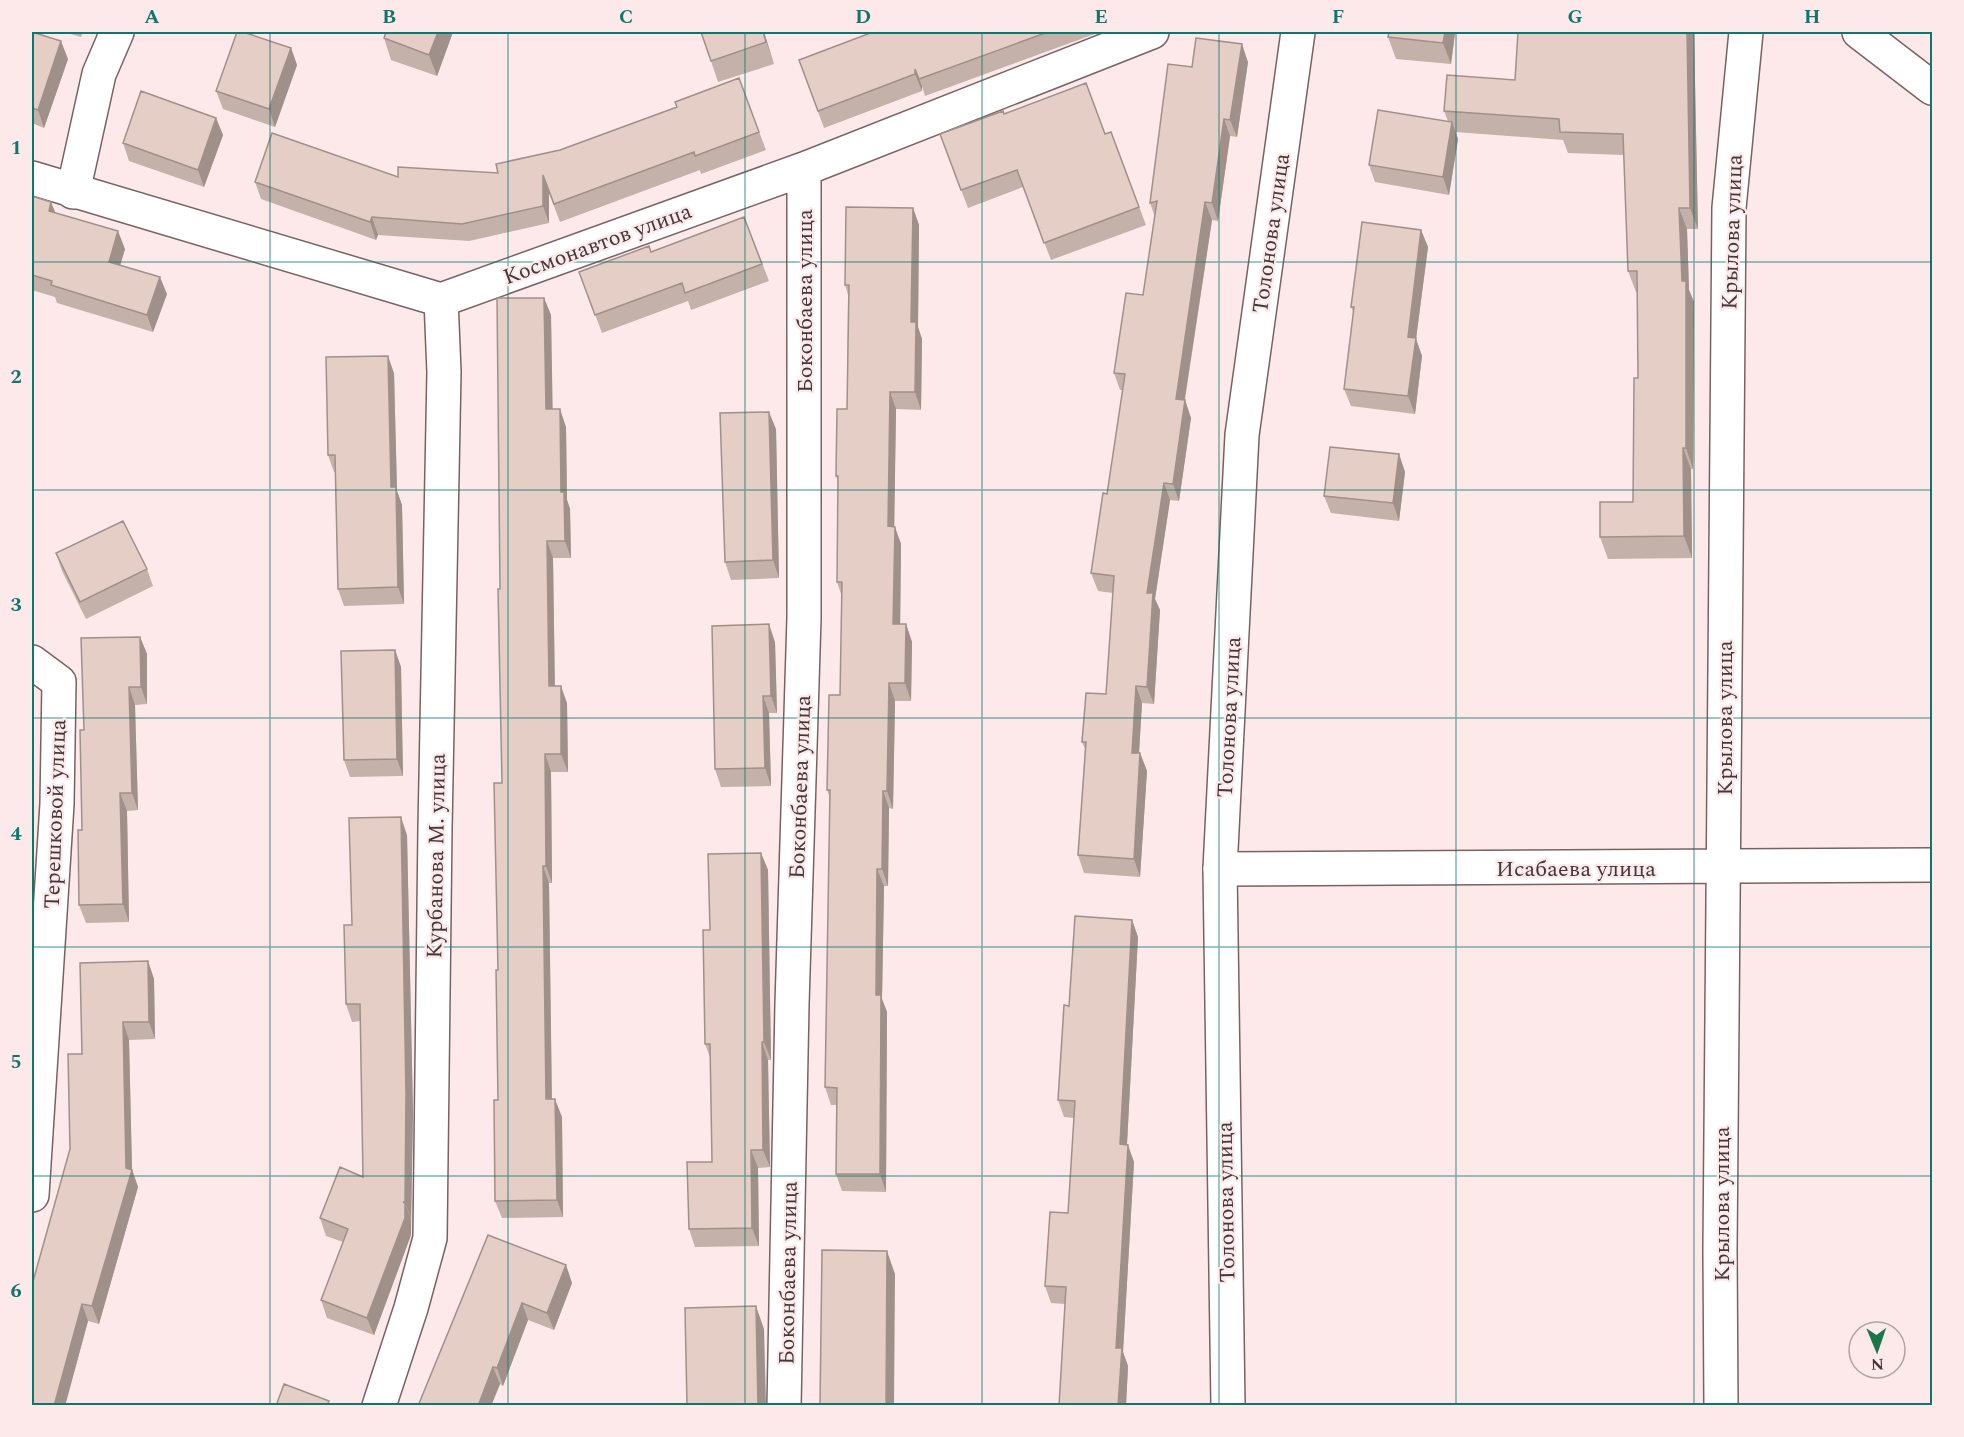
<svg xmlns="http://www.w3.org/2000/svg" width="1964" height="1437" font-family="Spectral,serif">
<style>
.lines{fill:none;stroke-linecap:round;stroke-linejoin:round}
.street-casing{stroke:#786363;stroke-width:36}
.secondary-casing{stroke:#786363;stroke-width:36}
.street{stroke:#fff;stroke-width:33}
.secondary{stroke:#fff;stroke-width:33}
.wall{fill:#c4b1a9}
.shaded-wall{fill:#a0908a}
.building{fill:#e4cec5;stroke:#a0908a;stroke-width:1.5}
.grid{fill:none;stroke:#0f766e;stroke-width:1.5;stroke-opacity:0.55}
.labels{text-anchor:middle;stroke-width:4.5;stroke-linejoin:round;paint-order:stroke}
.street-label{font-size:22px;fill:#423839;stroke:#fde9e9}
.neatline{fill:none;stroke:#0f766e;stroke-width:2}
.grid-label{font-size:20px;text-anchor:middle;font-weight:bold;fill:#0f766e}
</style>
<rect width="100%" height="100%" fill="#fde9e9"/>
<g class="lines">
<g class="street-casing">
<path id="street" d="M 32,178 L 441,300 L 804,169 L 1152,32
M 73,192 L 99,74 L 117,32
M 32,662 L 59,682 L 57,804 L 32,1195
M 1220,869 L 1932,865
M 379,1406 L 411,1308 L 430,1238 L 435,828 L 444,372 L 441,300
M 784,1406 L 792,1004 L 804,618 L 804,169
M 1721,1406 L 1720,1250 L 1729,208 L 1746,32"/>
</g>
<g class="secondary-casing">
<path id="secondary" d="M 1859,32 L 1932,88
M 1228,1406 L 1220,869 L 1242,435 L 1298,32"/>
</g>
<use href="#street" class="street"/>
<use href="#secondary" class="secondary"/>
</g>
<path class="wall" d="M 32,32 L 68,59 L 44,128 L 32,123 Z
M 64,32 L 83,32 L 81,37 Z
M 453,32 L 437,76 L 391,60 L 384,38 Z
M 764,32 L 774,64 L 718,82 L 711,61 Z
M 873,32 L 1100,32 L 925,96 L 922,86 L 922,91 L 824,128 L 799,60 Z
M 1389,32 L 1454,32 L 1455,33 L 1451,64 L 1396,59 L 1388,37 Z
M 1694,32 L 1698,229 L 1687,229 L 1689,290 L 1694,302 L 1693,469 L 1691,469 L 1692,558 L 1608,559 L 1600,537 L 1633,502 L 1638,378 L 1637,292 L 1636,292 L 1628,271 L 1624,155 L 1568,153 L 1563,140 L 1455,132 L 1458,139 L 1449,195 L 1375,182 L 1369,165 L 1448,121 L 1444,111 L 1515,80 Z
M 291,48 L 297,65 L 275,127 L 223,109 L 216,91 Z
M 1248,62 L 1237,137 L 1230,136 L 1218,221 L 1212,220 L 1185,400 L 1191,418 L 1179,501 L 1170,500 L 1155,599 L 1160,610 L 1154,704 L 1142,703 L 1139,753 L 1140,753 L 1147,771 L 1140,877 L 1084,873 L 1078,855 L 1085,749 L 1082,742 L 1106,694 L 1113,593 L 1098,591 L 1091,573 L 1107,494 L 1123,390 L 1120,390 L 1114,373 L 1143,295 L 1155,217 L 1150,203 L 1192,67 Z
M 739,78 L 766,150 L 701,174 L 700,170 L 560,222 L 549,193 L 549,223 L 469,241 L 378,235 L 376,240 L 261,199 L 255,182 L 498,173 L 677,107 Z
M 1004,114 L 1105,134 L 1111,132 L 1146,225 L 1051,260 L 1023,187 L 968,208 L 940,134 Z
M 216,118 L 223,135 L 204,187 L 129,161 L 123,143 Z
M 32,196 L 55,213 L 125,249 L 120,265 L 167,294 L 153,332 L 57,303 L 55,297 L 32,290 Z
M 913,208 L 919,225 L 918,327 L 922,339 L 921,410 L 896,409 L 894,526 L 901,544 L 900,624 L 906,624 L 912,642 L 911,701 L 895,701 L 893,809 L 889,808 L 888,886 L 884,886 L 882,999 L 887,1012 L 886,1192 L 842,1191 L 836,1174 L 837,1105 L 831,1105 L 825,1087 L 830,798 L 827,790 L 840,695 L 842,597 L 837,582 L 838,482 L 836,476 L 847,409 L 848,295 L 845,285 Z
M 744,217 L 769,281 L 691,310 L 688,301 L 602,333 L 579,272 L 651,252 Z
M 1421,230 L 1428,247 L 1416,339 L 1422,356 L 1415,414 L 1351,406 L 1344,389 L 1354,314 L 1351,307 Z
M 544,298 L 551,315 L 552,409 L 566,427 L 567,500 L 570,509 L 571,558 L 553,558 L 555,686 L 567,703 L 568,772 L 551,772 L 552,883 L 549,883 L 552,1099 L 562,1117 L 563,1217 L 502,1218 L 495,1201 L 498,1100 L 498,970 L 502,783 Z
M 394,373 L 397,491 L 402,505 L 404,604 L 344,606 L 338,589 L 335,472 L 334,472 L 328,455 Z
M 776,429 L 779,578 L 731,580 L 725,562 Z
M 1399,454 L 1405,472 L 1399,521 L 1331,513 L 1324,496 Z
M 56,553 L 147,569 L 153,586 L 86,619 L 62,571 Z
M 140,637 L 147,654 L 147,704 L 135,705 L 138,810 L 127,811 L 129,922 L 86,923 L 79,905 L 82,830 L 84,730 Z
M 775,642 L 777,713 L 769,713 L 771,786 L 721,787 L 715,769 Z
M 395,650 L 401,667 L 403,776 L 350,777 L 344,760 Z
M 407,835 L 413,1112 L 411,1235 L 374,1335 L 327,1318 L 321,1300 L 343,1242 L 326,1236 L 320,1218 L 363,1177 L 360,1021 L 352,1022 L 346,1004 L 352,925 Z
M 761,853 L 768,870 L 771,1060 L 768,1060 L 770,1167 L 758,1168 L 759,1246 L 695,1247 L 689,1229 L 712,1162 L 710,1057 L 705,1044 L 710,930 Z
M 1132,920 L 1138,937 L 1127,1145 L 1134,1162 L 1123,1352 L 1128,1366 L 1126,1406 L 1059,1406 L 1065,1304 L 1051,1303 L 1045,1286 L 1068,1213 L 1074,1118 L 1064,1117 L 1058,1100 L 1069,1006 Z
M 148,961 L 154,979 L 155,1039 L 129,1040 L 132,1169 L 138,1187 L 99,1324 L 88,1321 L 65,1406 L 32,1406 L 70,1149 Z
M 488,1235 L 566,1265 L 572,1283 L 554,1330 L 528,1320 L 503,1386 L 500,1384 L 491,1406 L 418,1406 Z"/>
<path class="shaded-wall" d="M 438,32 L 453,32 L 437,76 L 429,55 Z
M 763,32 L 764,32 L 774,64 Z
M 1445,32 L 1454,32 L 1455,33 L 1451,64 L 1443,43 Z
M 1687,32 L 1694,32 L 1698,229 L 1690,208 Z
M 61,41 L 68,59 L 44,128 L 38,110 Z
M 1242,44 L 1248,62 L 1237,137 L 1230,120 Z
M 291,48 L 297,65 L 275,127 L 269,109 Z
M 915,69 L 922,86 L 922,91 L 915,74 Z
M 216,118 L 223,135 L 204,187 L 198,170 Z
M 1224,119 L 1230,136 L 1218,221 L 1212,203 Z
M 1452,122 L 1458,139 L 1449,195 L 1443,177 Z
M 543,175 L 549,193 L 549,223 L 543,206 Z
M 51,202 L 58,219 L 49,211 Z
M 1205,202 L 1212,220 L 1182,416 L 1176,399 Z
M 913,208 L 919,225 L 918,327 L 922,339 L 921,410 L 915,392 L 911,322 Z
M 1679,208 L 1687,229 L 1689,290 L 1694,302 L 1693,469 L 1686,448 Z
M 372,217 L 378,235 L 376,240 L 370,222 Z
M 1421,230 L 1428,247 L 1416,339 L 1422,356 L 1415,414 L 1408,396 L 1408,337 Z
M 118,231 L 125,249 L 116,279 L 109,262 Z
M 160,277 L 167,294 L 153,332 L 147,315 Z
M 544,298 L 551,315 L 553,427 L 546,409 Z
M 388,356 L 394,373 L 397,491 L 402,505 L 404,604 L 398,587 L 391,487 Z
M 890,392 L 896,409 L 894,544 L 888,526 Z
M 1185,400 L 1191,418 L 1179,501 L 1173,484 Z
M 560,409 L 566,427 L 567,500 L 570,509 L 571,558 L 565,541 L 561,492 Z
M 769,412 L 776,429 L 779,578 L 773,560 Z
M 1683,448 L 1691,469 L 1692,558 L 1684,536 Z
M 1399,454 L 1405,472 L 1399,521 L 1393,503 Z
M 1164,483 L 1170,500 L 1155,599 L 1160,610 L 1154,704 L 1147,687 L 1147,593 Z
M 895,527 L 901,544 L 900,641 L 893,624 Z
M 547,541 L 553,558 L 555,703 L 549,686 Z
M 769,624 L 775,642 L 777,713 L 771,696 Z
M 906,624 L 912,642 L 911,701 L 905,683 Z
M 140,637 L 147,654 L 147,704 L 141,687 Z
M 395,650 L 401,667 L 403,776 L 397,759 Z
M 889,683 L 895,701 L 893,809 L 887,791 Z
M 561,686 L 567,703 L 568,772 L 561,754 Z
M 1136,686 L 1142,703 L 1138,770 L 1132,753 Z
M 129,687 L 135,705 L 138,810 L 132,793 Z
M 763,696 L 769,713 L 771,786 L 765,768 Z
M 1140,753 L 1147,771 L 1140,877 L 1134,859 Z
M 545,754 L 551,772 L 552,883 L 546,866 Z
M 883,791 L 889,808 L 888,886 L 882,869 Z
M 120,793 L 127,811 L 129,922 L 123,904 Z
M 401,817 L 407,835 L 413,1112 L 411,1219 L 405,1202 Z
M 761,853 L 768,870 L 771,1060 L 764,1042 Z
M 543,866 L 549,883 L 552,1117 L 546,1099 Z
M 877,869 L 884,886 L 882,999 L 887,1012 L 886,1192 L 880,1174 L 876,995 Z
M 1132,920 L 1138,937 L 1126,1162 L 1120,1144 Z
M 148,961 L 154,979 L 155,1039 L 149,1022 Z
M 123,1022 L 129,1040 L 132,1170 L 138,1187 L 99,1324 L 92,1306 L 126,1168 Z
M 762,1042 L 768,1060 L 770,1167 L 763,1150 Z
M 555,1099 L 562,1117 L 563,1217 L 557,1200 Z
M 1128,1145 L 1134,1162 L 1123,1352 L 1128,1366 L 1126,1406 L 1118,1406 L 1116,1348 Z
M 751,1150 L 758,1168 L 759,1246 L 752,1228 Z
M 405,1203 L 411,1220 L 411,1235 L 374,1335 L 367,1318 Z
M 887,1251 L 895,1274 L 894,1406 L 886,1406 Z
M 566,1265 L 572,1283 L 554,1330 L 547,1313 Z
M 522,1303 L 528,1320 L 503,1386 L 497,1368 Z
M 82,1304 L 88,1321 L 65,1406 L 54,1406 Z
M 756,1306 L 764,1329 L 766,1406 L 758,1406 Z
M 493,1367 L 500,1384 L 491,1406 L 478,1406 Z"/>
<path class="building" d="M 32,32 L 61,41 L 38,110 L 32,108 Z
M 237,32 L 243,32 L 291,48 L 269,109 L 216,91 Z
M 386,32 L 438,32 L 429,55 L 384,38 Z
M 701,32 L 763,32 L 766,42 L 711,61 Z
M 873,32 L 1048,32 L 919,79 L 915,69 L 915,74 L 818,111 L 799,60 Z
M 1389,32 L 1445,32 L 1443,43 L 1388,37 Z
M 1518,32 L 1687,32 L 1690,208 L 1679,208 L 1682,281 L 1686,281 L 1686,448 L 1683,448 L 1684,536 L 1600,537 L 1600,502 L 1633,502 L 1634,378 L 1638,378 L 1637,271 L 1628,271 L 1623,134 L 1560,132 L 1559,119 L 1444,111 L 1447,75 L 1515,80 Z
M 1196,38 L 1242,44 L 1230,120 L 1224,119 L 1212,203 L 1205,202 L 1176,399 L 1185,400 L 1173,484 L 1164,483 L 1147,593 L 1153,593 L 1147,687 L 1136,686 L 1132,753 L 1140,753 L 1134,859 L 1078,855 L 1086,742 L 1082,742 L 1086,693 L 1106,694 L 1114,576 L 1091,573 L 1103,493 L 1107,494 L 1125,374 L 1114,373 L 1126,293 L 1143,295 L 1157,201 L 1150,203 L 1168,64 L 1192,67 Z
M 739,78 L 759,132 L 695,156 L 694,152 L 554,204 L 543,175 L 543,206 L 462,224 L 372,217 L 370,222 L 255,182 L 272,133 L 398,177 L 398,167 L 498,173 L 496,164 L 560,150 L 677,107 L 675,102 Z
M 1086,83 L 1105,134 L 1111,132 L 1139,207 L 1044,243 L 1017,170 L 961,190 L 940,134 L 1003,111 L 1004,114 Z
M 141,91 L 216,118 L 198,170 L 123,143 Z
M 1378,110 L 1452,122 L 1443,177 L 1369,165 Z
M 32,196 L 51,202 L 49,211 L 118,231 L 109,262 L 160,277 L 147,315 L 51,285 L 52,281 L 32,275 Z
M 846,207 L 913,208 L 911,322 L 916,322 L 915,392 L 890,392 L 888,526 L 895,527 L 893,624 L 906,624 L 905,683 L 889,683 L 887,791 L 883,791 L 882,869 L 877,869 L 876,995 L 881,995 L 880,1174 L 836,1174 L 837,1088 L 825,1087 L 830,790 L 827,790 L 829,695 L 840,695 L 842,582 L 837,582 L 838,476 L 836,476 L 837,409 L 847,409 L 849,285 L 845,285 Z
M 744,217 L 762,264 L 685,293 L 682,283 L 595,315 L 579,272 L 649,246 L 651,252 Z
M 1362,222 L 1421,230 L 1408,337 L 1416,338 L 1408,396 L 1344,389 L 1354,307 L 1351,307 Z
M 497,298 L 544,298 L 546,409 L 560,409 L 561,492 L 564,492 L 565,541 L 547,541 L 549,686 L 561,686 L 561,754 L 545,754 L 546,866 L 543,866 L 546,1099 L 555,1099 L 557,1200 L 495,1201 L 494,1100 L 498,1100 L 496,970 L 498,970 L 494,783 L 502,783 L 498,589 L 500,589 L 499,493 Z
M 388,356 L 391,487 L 396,487 L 398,587 L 338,589 L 335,455 L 328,455 L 326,357 Z
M 769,412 L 773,560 L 725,562 L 720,413 Z
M 1330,447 L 1399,454 L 1393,503 L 1324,496 Z
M 123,521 L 147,569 L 80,602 L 56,553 Z
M 769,624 L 771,696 L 763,696 L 765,768 L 715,769 L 712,626 Z
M 140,637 L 141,687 L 129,687 L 132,793 L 120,793 L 123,904 L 79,905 L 78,830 L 82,830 L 80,730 L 84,730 L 81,638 Z
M 395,650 L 397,759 L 344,760 L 341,651 Z
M 401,817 L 406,1094 L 405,1202 L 403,1202 L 405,1203 L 405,1218 L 367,1318 L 321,1300 L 348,1229 L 320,1218 L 340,1167 L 363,1177 L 360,1004 L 346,1004 L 344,925 L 352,925 L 349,818 Z
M 761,853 L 764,1042 L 762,1042 L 763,1150 L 751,1150 L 752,1228 L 689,1229 L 687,1162 L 712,1162 L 710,1044 L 705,1044 L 703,930 L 710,930 L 708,854 Z
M 1075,916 L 1132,920 L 1120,1144 L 1128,1145 L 1116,1348 L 1122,1348 L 1118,1406 L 1059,1406 L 1066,1287 L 1045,1286 L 1050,1212 L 1068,1213 L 1075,1101 L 1058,1100 L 1064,1005 L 1069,1006 Z
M 148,961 L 149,1022 L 123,1022 L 126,1168 L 132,1170 L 92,1306 L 82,1304 L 54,1406 L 32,1406 L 32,1285 L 70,1149 L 68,1054 L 82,1054 L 80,963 Z
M 488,1235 L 566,1265 L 547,1313 L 522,1303 L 497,1368 L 493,1367 L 478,1406 L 418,1406 Z
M 822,1250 L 887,1251 L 886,1406 L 820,1406 Z
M 756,1306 L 758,1406 L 687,1406 L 685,1308 Z
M 284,1384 L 329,1401 L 327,1406 L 276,1406 Z"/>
<path class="grid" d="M 270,32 L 270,1406M 508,32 L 508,1406M 745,32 L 745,1406M 982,32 L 982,1406M 1219,32 L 1219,1406M 1456,32 L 1456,1406M 1694,32 L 1694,1406M 32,262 L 1932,262M 32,490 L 1932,490M 32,718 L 1932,718M 32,947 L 1932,947M 32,1176 L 1932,1176"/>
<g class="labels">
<g class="street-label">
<text transform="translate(1731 232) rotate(-88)" y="8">Крылова улица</text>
<text transform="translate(1270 233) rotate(-82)" y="8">Толонова улица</text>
<text transform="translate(597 243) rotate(-20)" y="8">Космонавтов улица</text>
<text transform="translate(804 301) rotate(-90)" y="8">Боконбаева улица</text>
<text transform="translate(1228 717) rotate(-87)" y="8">Толонова улица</text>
<text transform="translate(1724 718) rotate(-90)" y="8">Крылова улица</text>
<text transform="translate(799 787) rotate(-88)" y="8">Боконбаева улица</text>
<text transform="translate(54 814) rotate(-88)" y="8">Терешковой улица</text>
<text transform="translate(435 856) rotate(-89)" y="8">Курбанова М. улица</text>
<text x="1576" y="876">Исабаева улица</text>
<text transform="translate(1225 1202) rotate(-91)" y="8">Толонова улица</text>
<text transform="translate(1721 1204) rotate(-90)" y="8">Крылова улица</text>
<text transform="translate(787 1273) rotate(-89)" y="8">Боконбаева улица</text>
</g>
</g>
<rect width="1964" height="1437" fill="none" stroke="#fde9e9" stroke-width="66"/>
<g transform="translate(1877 1350) rotate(178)"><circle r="28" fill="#fde9e9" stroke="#b2a2a3" stroke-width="1.5"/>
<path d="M0-4.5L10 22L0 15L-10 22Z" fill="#1c764a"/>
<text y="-9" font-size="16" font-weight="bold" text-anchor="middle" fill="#423839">N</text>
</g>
<rect x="33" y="33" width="1898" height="1371" class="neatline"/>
<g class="grid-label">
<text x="152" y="23">A</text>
<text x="389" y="23">B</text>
<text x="626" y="23">C</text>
<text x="863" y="23">D</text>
<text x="1101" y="23">E</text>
<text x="1338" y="23">F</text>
<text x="1575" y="23">G</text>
<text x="1812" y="23">H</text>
<text x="16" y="154">1</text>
<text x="16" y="383">2</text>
<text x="16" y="611">3</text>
<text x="16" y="840">4</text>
<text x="16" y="1068">5</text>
<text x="16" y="1297">6</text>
</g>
</svg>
